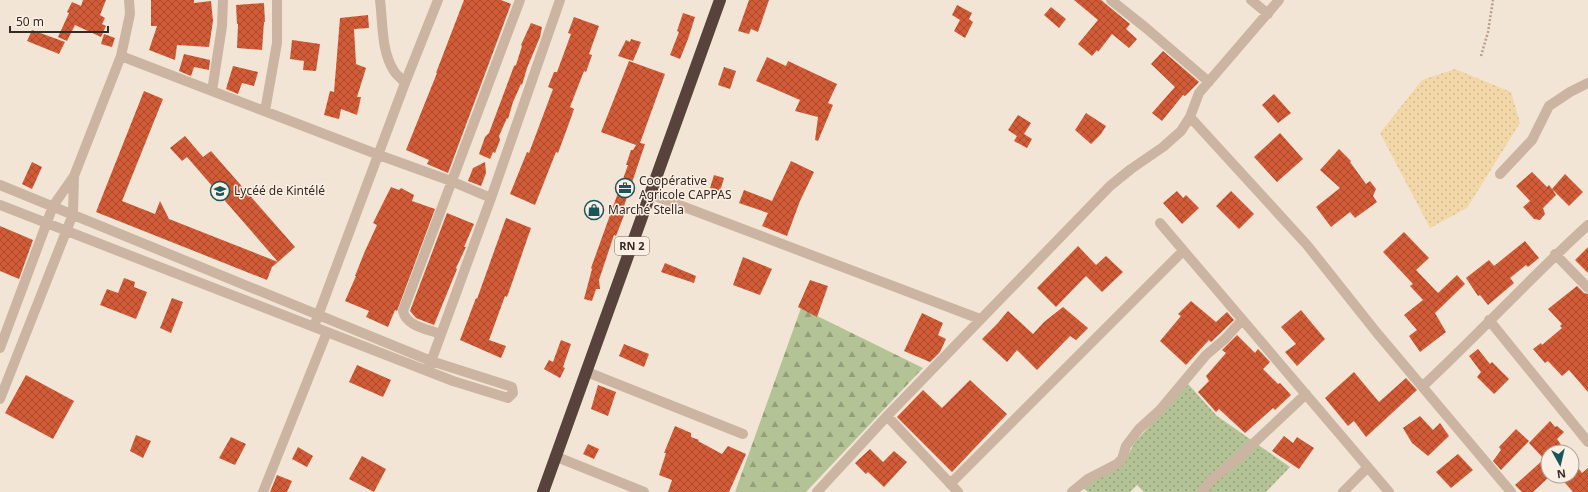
<svg xmlns="http://www.w3.org/2000/svg" width="1588" height="492" font-family="'Noto Sans',sans-serif">
<style>
.grass{fill:url(#grass-dots)}
.forest{fill:url(#forest-firs)}
.sand{fill:url(#sand-dots)}
.building{fill:url(#building-cross-hatch)}
.lines{fill:none;stroke-linecap:round;stroke-linejoin:round}
.path{stroke:#b79e8b;stroke-width:2.5;stroke-dasharray:2 2;stroke-linecap:butt}
.minor{stroke:#cbb4a1;stroke-width:10}
.highway{stroke:#57433b;stroke-width:12}
.labels{text-anchor:middle;stroke-width:3;stroke-linejoin:round;paint-order:stroke}
.shield{fill:#faefe2;stroke:#70655e;stroke-width:1}
.shield-label{font-size:11px;font-weight:bold;fill:#352a25}
.poi-label{font-size:12px;fill:#352a25;stroke:#faefe2;text-anchor:start}
</style>
<defs>
<pattern id="grass-dots" width="8" height="8" patternUnits="userSpaceOnUse"><rect width="8" height="8" fill="#b4c395"/><path d="M2 2h.1M6 6h.1" fill="none" stroke="#939f79" stroke-width="1.8" stroke-linecap="round"/></pattern>
<pattern id="forest-firs" width="22" height="20" patternUnits="userSpaceOnUse"><rect width="22" height="20" fill="#b4c395"/><path d="M5 1l3.5 6h-7zM16 11l3.5 6h-7z" fill="#939f79"/></pattern>
<pattern id="sand-dots" width="8" height="8" patternUnits="userSpaceOnUse"><rect width="8" height="8" fill="#f2d8a8"/><path d="M2 2h.1M6 6h.1" fill="none" stroke="#d0ba90" stroke-width="1.8" stroke-linecap="round"/></pattern>
<pattern id="building-cross-hatch" width="8" height="8" patternUnits="userSpaceOnUse"><rect width="8" height="8" fill="#d05b36"/><path d="M0 0l8 8M0 8l8-8" fill="none" stroke="#aa4b2d"/></pattern>
</defs>
<rect width="100%" height="100%" fill="#f3e5d6"/>
<path class="grass" d="M 1188,384 L 1217,416 L 1290,467 L 1266,492 L 1144,492 L 1137,485 L 1130,492 L 1088,492 L 1082,487 L 1122,466 L 1135,442 Z"/>
<path class="forest" d="M 801,308 L 923,368 L 806,492 L 735,492 Z"/>
<path class="sand" d="M 1455,69 L 1511,92 L 1520,123 L 1467,208 L 1430,228 L 1380,133 L 1422,80 Z"/>
<path class="building" d="M 83,0 L 106,0 L 100,15 L 105,18 L 102,24 L 106,26 L 101,37 L 75,25 L 67,41 L 58,37 L 69,13 L 67,12 L 72,2 L 81,6 Z
M 151,0 L 194,0 L 194,3 L 211,1 L 213,21 L 209,47 L 177,45 L 175,60 L 149,50 L 157,26 L 151,26 Z
M 464,0 L 501,0 L 511,4 L 448,173 L 427,164 L 429,160 L 406,150 L 437,73 L 436,73 Z
M 749,0 L 769,0 L 758,32 L 751,29 L 749,34 L 738,31 Z
M 1074,0 L 1101,0 L 1130,24 L 1126,29 L 1137,39 L 1129,48 L 1112,34 L 1098,52 L 1097,50 L 1092,56 L 1078,44 L 1098,20 Z
M 264,3 L 265,22 L 264,22 L 262,50 L 237,48 L 238,24 L 237,24 L 236,5 Z
M 957,5 L 972,13 L 969,19 L 973,22 L 965,38 L 954,31 L 960,20 L 952,15 Z
M 1051,7 L 1066,19 L 1059,28 L 1044,15 Z
M 683,13 L 695,17 L 688,39 L 680,59 L 670,55 L 679,32 L 677,31 Z
M 368,15 L 369,28 L 354,29 L 356,64 L 366,68 L 357,97 L 361,97 L 357,115 L 341,109 L 339,119 L 324,115 L 330,91 L 334,92 L 340,18 Z
M 574,17 L 599,26 L 589,54 L 592,55 L 586,72 L 584,71 L 570,107 L 574,109 L 568,126 L 558,153 L 556,152 L 535,205 L 510,194 L 527,152 L 529,153 L 553,89 L 548,87 L 554,72 L 557,72 L 571,34 L 568,33 Z
M 531,23 L 542,27 L 540,37 L 527,68 L 522,85 L 521,84 L 513,102 L 508,119 L 507,118 L 499,136 L 500,140 L 495,153 L 493,152 L 490,159 L 479,154 L 485,137 L 489,133 L 514,66 L 516,65 L 522,46 L 521,45 Z
M 32,30 L 65,42 L 59,54 L 27,41 Z
M 104,34 L 115,38 L 112,47 L 101,44 Z
M 631,39 L 641,42 L 633,61 L 618,56 L 626,40 L 630,42 Z
M 292,40 L 320,44 L 316,71 L 303,70 L 304,61 L 290,59 Z
M 1163,51 L 1199,82 L 1185,96 L 1183,95 L 1162,121 L 1152,113 L 1175,87 L 1151,64 Z
M 184,54 L 210,60 L 209,70 L 194,67 L 191,76 L 179,71 Z
M 767,57 L 786,66 L 788,61 L 837,84 L 828,103 L 833,105 L 818,141 L 815,140 L 818,117 L 795,111 L 800,100 L 756,81 Z
M 629,61 L 665,74 L 640,143 L 645,144 L 623,209 L 626,210 L 616,236 L 614,235 L 599,280 L 600,289 L 596,289 L 592,301 L 584,299 L 592,269 L 591,268 L 628,165 L 626,165 L 631,150 L 633,150 L 636,145 L 601,132 Z
M 233,66 L 258,72 L 254,86 L 242,83 L 238,94 L 226,89 Z
M 724,67 L 736,71 L 730,89 L 718,85 Z
M 144,91 L 163,99 L 122,201 L 155,214 L 160,201 L 169,219 L 278,262 L 272,267 L 267,280 L 96,212 Z
M 1274,94 L 1291,113 L 1278,123 L 1262,105 Z
M 1086,113 L 1106,126 L 1101,134 L 1091,144 L 1075,130 Z
M 1018,115 L 1031,123 L 1024,134 L 1032,139 L 1027,148 L 1014,141 L 1017,136 L 1008,130 Z
M 1280,133 L 1303,159 L 1277,182 L 1254,157 Z
M 185,136 L 203,157 L 211,151 L 295,247 L 278,262 L 187,157 L 182,161 L 170,148 Z
M 1339,149 L 1351,161 L 1350,162 L 1366,184 L 1370,181 L 1376,189 L 1373,196 L 1377,202 L 1355,218 L 1350,212 L 1331,227 L 1316,207 L 1340,188 L 1320,170 Z
M 791,161 L 814,172 L 800,201 L 787,236 L 762,226 L 768,213 L 739,203 L 744,190 L 772,201 Z
M 32,162 L 42,167 L 32,189 L 22,184 Z
M 485,162 L 486,173 L 481,186 L 468,181 L 473,168 Z
M 1532,172 L 1547,187 L 1549,185 L 1552,189 L 1565,174 L 1583,192 L 1569,206 L 1552,189 L 1556,195 L 1543,208 L 1545,214 L 1540,220 L 1534,219 L 1523,207 L 1530,201 L 1516,186 Z
M 714,175 L 724,178 L 720,191 L 710,188 Z
M 391,187 L 399,190 L 401,188 L 414,195 L 412,201 L 435,209 L 397,311 L 395,310 L 388,327 L 366,317 L 369,311 L 345,301 L 356,276 L 355,276 L 365,251 L 377,225 L 373,223 Z
M 1177,191 L 1183,198 L 1186,195 L 1199,208 L 1182,224 L 1163,203 Z
M 1231,191 L 1254,214 L 1239,229 L 1216,206 Z
M 447,213 L 474,224 L 464,247 L 466,247 L 456,268 L 457,269 L 434,325 L 416,318 L 410,311 Z
M 506,218 L 531,228 L 513,280 L 507,297 L 505,296 L 489,340 L 506,346 L 501,358 L 460,340 L 476,298 L 477,299 Z
M 0,226 L 33,240 L 19,279 L 0,271 Z
M 1404,232 L 1429,258 L 1416,270 L 1438,293 L 1457,275 L 1465,284 L 1435,313 L 1446,332 L 1420,352 L 1409,336 L 1417,330 L 1404,315 L 1423,300 L 1410,286 L 1413,284 L 1383,252 Z
M 1525,241 L 1539,258 L 1528,267 L 1526,265 L 1510,278 L 1514,283 L 1488,305 L 1480,295 L 1478,296 L 1466,278 L 1489,260 L 1494,266 Z
M 1078,246 L 1096,265 L 1106,256 L 1123,272 L 1102,292 L 1086,276 L 1056,307 L 1037,288 Z
M 1588,247 L 1588,273 L 1575,260 Z
M 743,257 L 772,269 L 760,295 L 733,285 Z
M 665,263 L 696,276 L 694,283 L 661,272 Z
M 124,278 L 135,282 L 134,287 L 147,292 L 136,319 L 100,305 L 107,289 L 118,293 Z
M 810,280 L 828,286 L 817,317 L 798,307 Z
M 1577,286 L 1584,293 L 1588,294 L 1588,392 L 1569,370 L 1562,376 L 1548,361 L 1545,363 L 1533,349 L 1541,343 L 1542,345 L 1562,328 L 1560,326 L 1562,324 L 1548,309 Z
M 172,298 L 183,302 L 171,333 L 160,328 Z
M 1191,301 L 1216,322 L 1227,312 L 1234,320 L 1211,342 L 1209,340 L 1186,365 L 1160,341 L 1181,316 L 1178,314 Z
M 1063,307 L 1088,328 L 1076,340 L 1070,336 L 1037,370 L 1017,350 L 1007,362 L 982,339 L 997,324 L 1008,311 L 1033,334 L 1044,322 Z
M 1301,310 L 1325,339 L 1297,366 L 1285,352 L 1296,344 L 1281,327 Z
M 922,313 L 943,323 L 938,335 L 946,339 L 940,352 L 930,362 L 904,351 Z
M 1237,335 L 1255,353 L 1258,349 L 1270,362 L 1263,369 L 1278,384 L 1280,383 L 1291,395 L 1275,410 L 1273,408 L 1245,433 L 1219,409 L 1216,412 L 1198,392 L 1209,381 L 1206,376 L 1226,353 L 1222,350 Z
M 561,340 L 571,344 L 563,367 L 565,368 L 560,378 L 544,369 L 549,360 L 553,362 Z
M 624,344 L 649,354 L 644,367 L 619,356 Z
M 1478,349 L 1490,364 L 1492,362 L 1509,379 L 1494,394 L 1477,377 L 1481,372 L 1469,356 Z
M 357,365 L 391,380 L 383,397 L 349,382 Z
M 1354,372 L 1379,402 L 1406,378 L 1417,390 L 1366,437 L 1354,421 L 1348,426 L 1325,398 Z
M 26,375 L 74,401 L 53,439 L 5,413 Z
M 970,380 L 1007,414 L 952,472 L 897,417 L 923,390 L 942,408 Z
M 598,385 L 616,392 L 608,416 L 591,409 Z
M 1420,416 L 1433,430 L 1440,423 L 1449,436 L 1428,456 L 1412,443 L 1403,428 Z
M 1550,421 L 1555,427 L 1557,426 L 1564,432 L 1557,439 L 1566,452 L 1548,452 L 1548,478 L 1533,492 L 1522,492 L 1515,485 L 1544,459 L 1529,443 Z
M 675,426 L 691,433 L 691,437 L 699,440 L 698,441 L 722,454 L 728,446 L 746,454 L 729,492 L 668,492 L 672,480 L 659,475 L 666,453 L 664,453 Z
M 1516,429 L 1529,441 L 1501,470 L 1493,461 L 1501,450 L 1499,447 Z
M 136,435 L 151,441 L 143,458 L 130,451 Z
M 1284,436 L 1293,443 L 1297,437 L 1314,448 L 1299,469 L 1272,451 Z
M 231,437 L 246,444 L 235,465 L 219,458 Z
M 588,444 L 599,449 L 594,459 L 583,454 Z
M 298,447 L 313,456 L 307,467 L 292,459 Z
M 870,449 L 883,462 L 894,451 L 907,462 L 884,487 L 868,472 L 866,474 L 855,463 Z
M 1458,454 L 1473,470 L 1451,488 L 1436,472 Z
M 362,456 L 386,469 L 374,492 L 349,479 Z
M 1572,460 L 1582,473 L 1588,468 L 1588,492 L 1573,492 L 1559,476 L 1572,476 Z
M 277,475 L 292,481 L 287,492 L 270,492 Z"/>
<g class="lines">
<path class="path" d="M 1481,56 L 1488,32 L 1493,0"/>
<path class="minor" d="M 380,0 C 383,23 381,51 394,71 C 397,76 402,79 405,83
M 1111,0 L 1146,28 L 1209,82
M 1251,0 L 1268,14
M 121,56 L 379,155 L 451,181 L 491,198
M 212,91 L 222,26 L 223,0
M 265,111 L 277,43 L 277,0
M 1190,117 L 1307,245 L 1377,333 L 1511,492
M 1500,174 L 1532,140 L 1549,106 L 1570,92 L 1588,83
M 0,185 L 431,361 L 512,387 L 513,393 L 508,398 L 453,381 L 0,205
M 650,194 L 980,319
M 1160,223 L 1389,492
M 1555,254 L 1588,288
M 1489,320 L 1588,442
M 316,321 L 405,83 L 438,0
M 440,334 C 427,329 406,326 403,311 L 520,0
M 0,348 L 53,206 L 74,176 L 121,56 L 130,14 L 129,0
M 429,367 L 491,198 L 560,0
M 587,372 L 743,434
M 1423,386 C 1479,334 1531,277 1588,225
M 0,399 L 73,214 L 74,176
M 887,416 L 958,492
M 557,457 L 644,492
M 950,484 L 1183,251
M 263,492 L 327,332
M 817,492 L 887,416 L 1110,186 L 1131,169 L 1163,147 L 1181,131 L 1190,117 L 1199,93 L 1279,0
M 1072,492 L 1088,479 L 1117,464 L 1122,459 L 1126,446 L 1139,429 L 1160,410 L 1206,355 L 1225,339 L 1242,320
M 1202,492 L 1211,480 L 1238,458 L 1306,394
M 1343,492 L 1368,467"/>
<path class="highway" d="M 543,492 L 720,0"/>
</g>
<defs>
<g id="office-ring" transform="scale(1)"><circle r="9.5" fill="#faefe2" stroke="#17565a" stroke-width="1.5"/><path d="M-6-3h4V-5.5h4V-3h4V5H-6ZM-1-4.5V-3h2v-1.5ZM-6 0V1H6V0Z" fill="#17565a"/></g>
<g id="school-ring" transform="scale(1)"><circle r="9.5" fill="#faefe2" stroke="#17565a" stroke-width="1.5"/><path d="M0-5L7-2L0 1L-7-2ZM-4 1L0 2.5L4 1V4Q0 6-4 4Z" fill="#17565a"/></g>
<g id="shop-ring" transform="scale(1)"><circle r="9.5" fill="#faefe2" stroke="#17565a" stroke-width="1.5"/><path d="M-5-2.5h2.3a2.7 3.5 0 0 1 5.4 0H5L5.5 6h-11ZM-1.5-2.5h3a1.5 2.3 0 0 0-3 0Z" fill="#17565a"/></g>
</defs>
<g fill-rule="evenodd">
<use href="#office-ring" x="625" y="188"/>
<use href="#school-ring" x="220" y="191"/>
<use href="#shop-ring" x="594" y="210"/>
</g>
<g class="labels">
<rect class="shield" x="615" y="237" width="34" height="18" rx="3"/>
<g class="shield-label">
<text x="632" y="250">RN 2</text>
</g>
<g class="poi-label">
<text x="639" y="185">Coopérative<tspan x="639" dy="14">Agricole CAPPAS</tspan></text>
<text x="234" y="195">Lycéé de Kintélé</text>
<text x="608" y="214">Marché Stella</text>
</g>
</g>
<g transform="translate(1560 464) rotate(172)"><circle r="19" fill="#faefe2" stroke="#aba096"/>
<path d="M0-3L7 15L0 10L-7 15Z" fill="#17565a"/>
<text y="-6" font-size="11" font-weight="bold" text-anchor="middle" fill="#352a25">N</text>
</g>
<path d="M10 26v6h98v-6" fill="none" stroke="#352a25" stroke-width="2"/>
<text x="16" y="26" font-size="12" fill="#352a25" stroke="#faefe2" stroke-width="3" paint-order="stroke">50 m</text>
</svg>
